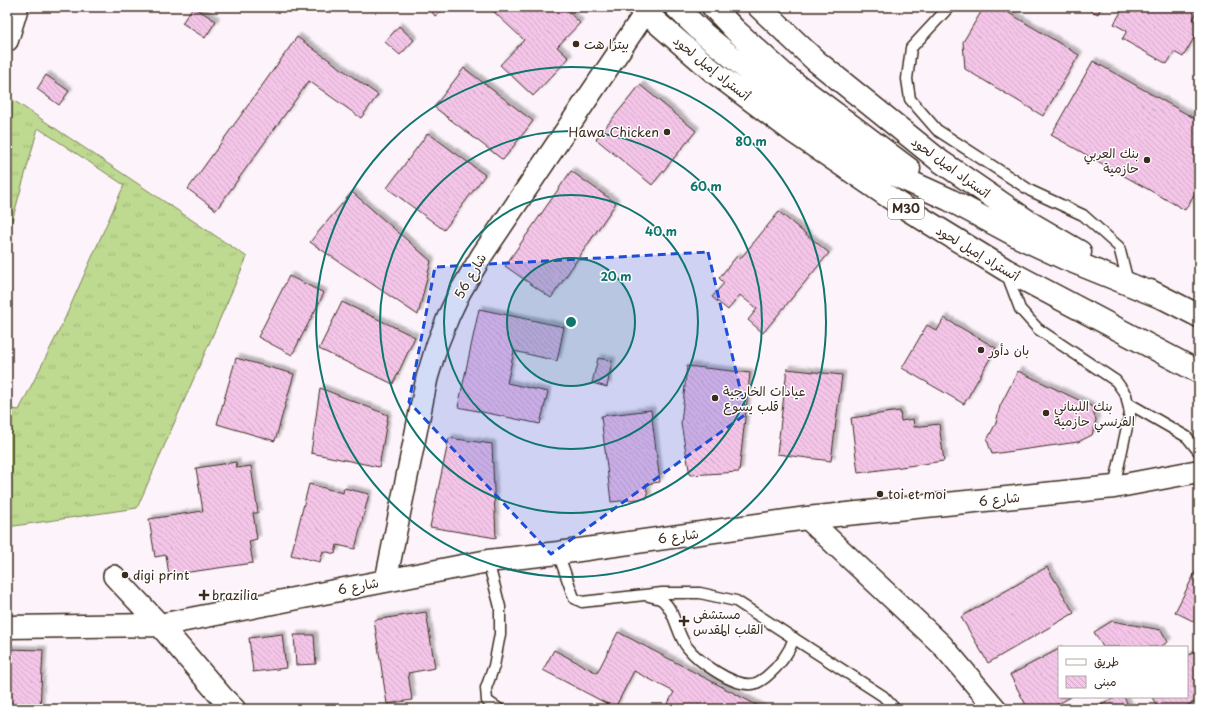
<svg xmlns="http://www.w3.org/2000/svg" width="1206" height="716" font-family="'Playpen Sans','Playpen Sans Arabic',sans-serif">
<style>
.grass{fill:url(#grass-tufts);stroke:#7c8257}
.building{fill:url(#building-back-hatch);stroke:#3b2a1e;filter:url(#shadow)}
.lines{fill:none;stroke-linecap:round;stroke-linejoin:round}
.lane-casing{stroke:#3b2a1e;stroke-width:13}
.street-casing{stroke:#3b2a1e;stroke-width:24}
.secondary-casing{stroke:#3b2a1e;stroke-width:25}
.highway-casing{stroke:#3b2a1e;stroke-width:25}
.lane{stroke:#fff;stroke-width:10}
.street{stroke:#fff;stroke-width:21}
.secondary{stroke:#fff;stroke-width:22}
.highway{stroke:#fff;stroke-width:22}
.marked{fill:#1d4ed8;fill-opacity:0.2;stroke:#1d4ed8;stroke-width:3;stroke-dasharray:8 5;stroke-linejoin:round}
.ring{fill:none;stroke:#0f766e;stroke-width:2}
.poi-dot{fill:#3b2a1e;stroke:#fff;stroke-width:1.5}
.labels{text-anchor:middle;stroke-width:3;stroke-linejoin:round;paint-order:stroke}
.shield{fill:#fff;stroke:#766a62;stroke-width:1}
.shield-label{font-size:12px;font-weight:bold;fill:#3b2a1e}
.poi-label{font-size:13px;fill:#3b2a1e;stroke:#fff;text-anchor:start}
.street-label{font-size:13px;fill:#3b2a1e;stroke:#fff}
.centre{fill:#0f766e;stroke:#fff;stroke-width:2}
.ring-label{font-size:12px;text-anchor:middle;font-weight:bold;fill:#0f766e;stroke:#fff;stroke-width:3;stroke-linejoin:round;paint-order:stroke}
</style>
<defs>
<pattern id="grass-tufts" width="24" height="20" patternUnits="userSpaceOnUse"><rect width="24" height="20" fill="#bed990"/><path d="M3 7l-1-3M5 7V3M7 7l1-3M15 17l-1-3M17 17v-4M19 17l1-3" fill="none" stroke="#a4ba7c"/></pattern>
<pattern id="building-back-hatch" width="6" height="6" patternUnits="userSpaceOnUse"><rect width="6" height="6" fill="#f4c5e8"/><path d="M-1 5l2 2M0 0l6 6M5-1l2 2" fill="none" stroke="#d2a9c7"/></pattern>
<filter id="shadow"><feDropShadow dx="3.5" dy="-3.5" stdDeviation="1" flood-color="#0004"/></filter>
</defs>
<rect width="100%" height="100%" fill="#fdf3fa"/>
<filter id="ink" filterUnits="userSpaceOnUse"><feTurbulence type="fractalNoise" baseFrequency=".025" numOctaves="2"/><feDisplacementMap in="SourceGraphic" scale="8" xChannelSelector="R" yChannelSelector="G"/><feConvolveMatrix kernelMatrix="1 2 1 2 8 2 1 2 1" color-interpolation-filters="sRGB"/></filter>
<g filter="url(#ink)">
<path class="grass" d="M 7,96 L 247,257 L 137,508 L 7,527 L 7,408 L 19,410 L 61,327 L 124,185 L 38,128 L 7,239 Z"/>
<path class="building" d="M 193,7 L 216,21 L 205,38 L 182,23 Z
M 428,7 L 447,7 L 435,16 Z
M 499,7 L 563,7 L 580,23 L 557,47 L 569,58 L 533,96 L 500,65 L 524,40 L 494,12 Z
M 984,7 L 999,7 L 1079,55 L 1043,116 L 965,69 L 963,42 Z
M 1083,7 L 1101,7 L 1098,14 Z
M 1124,7 L 1189,7 L 1197,12 L 1193,19 L 1199,22 L 1199,29 L 1183,57 L 1174,52 L 1167,64 L 1122,39 L 1127,31 L 1114,24 Z
M 399,26 L 414,40 L 400,55 L 385,42 Z
M 297,37 L 378,95 L 361,118 L 309,81 L 216,210 L 188,189 Z
M 1093,61 L 1199,121 L 1199,186 L 1185,210 L 1051,135 Z
M 464,68 L 533,121 L 503,160 L 434,107 Z
M 46,75 L 69,91 L 59,105 L 37,89 Z
M 640,85 L 696,131 L 652,185 L 596,139 Z
M 428,133 L 485,175 L 444,230 L 387,188 Z
M 571,171 L 616,203 L 551,298 L 505,266 Z
M 352,192 L 431,261 L 418,315 L 310,242 Z
M 779,212 L 829,253 L 763,333 L 748,320 L 757,309 L 740,295 L 728,310 L 712,297 L 724,283 L 719,278 L 737,256 L 740,259 Z
M 289,276 L 324,293 L 292,355 L 258,337 Z
M 342,302 L 415,337 L 393,384 L 319,349 Z
M 479,309 L 564,327 L 557,361 L 514,351 L 507,383 L 548,392 L 540,424 L 458,407 Z
M 944,318 L 996,348 L 964,404 L 902,368 L 927,325 L 937,331 Z
M 236,358 L 294,374 L 275,441 L 217,424 Z
M 598,358 L 612,361 L 607,387 L 592,383 Z
M 687,366 L 750,373 L 739,472 L 690,475 L 681,424 Z
M 787,369 L 842,375 L 831,461 L 777,454 Z
M 1018,371 L 1091,406 L 1096,420 L 1092,435 L 1078,442 L 992,454 L 987,440 L 996,423 L 1000,406 Z
M 320,388 L 388,415 L 379,467 L 311,453 Z
M 651,410 L 660,482 L 646,484 L 648,498 L 611,502 L 601,416 Z
M 900,411 L 901,421 L 913,419 L 914,427 L 939,424 L 944,461 L 858,473 L 851,418 Z
M 449,438 L 492,444 L 496,538 L 430,527 Z
M 236,462 L 237,468 L 251,466 L 258,513 L 253,513 L 257,539 L 249,541 L 253,563 L 169,575 L 166,555 L 155,557 L 149,519 L 203,511 L 196,468 Z
M 309,484 L 343,493 L 344,488 L 369,494 L 355,549 L 337,545 L 335,554 L 323,551 L 320,562 L 291,555 Z
M 1199,565 L 1199,624 L 1175,612 Z
M 1047,567 L 1074,613 L 988,663 L 961,617 Z
M 426,612 L 435,668 L 408,673 L 412,700 L 387,704 L 374,620 Z
M 1112,621 L 1161,630 L 1168,642 L 1160,647 L 1103,647 L 1094,632 Z
M 618,632 L 764,709 L 665,709 L 674,692 L 634,671 L 615,708 L 543,670 L 554,650 L 597,673 Z
M 282,634 L 286,668 L 253,672 L 249,638 Z
M 294,635 L 314,635 L 316,664 L 296,665 Z
M 7,649 L 43,650 L 40,708 L 7,707 Z
M 1059,649 L 1059,697 L 1071,697 L 1049,709 L 1028,709 L 1010,675 Z
M 1199,650 L 1199,699 L 1181,709 L 1158,709 L 1152,697 L 1187,697 L 1187,656 Z
M 1116,697 L 1124,697 L 1130,709 L 1094,709 Z"/>
<g class="lines">
<g class="lane-casing">
<path id="lane" d="M 949,7 L 911,48 L 907,79 L 910,99 L 937,130 L 1031,191 L 1083,215 L 1119,247 L 1127,278
M 1006,272 L 1020,309 L 1038,329 L 1116,381 L 1126,395 L 1130,413 L 1114,487
M 1128,403 L 1187,437 L 1199,452
M 558,553 L 574,598 L 582,602 L 662,593 L 700,593 L 736,601 L 883,696 L 895,709
M 488,561 L 500,607 L 500,634 L 494,666 L 486,688 L 487,701 L 499,709
M 649,596 C 653,597 660,598 663,601 C 675,610 677,635 687,647 C 699,662 732,686 752,684 C 757,684 762,680 766,677 C 778,667 789,653 794,638"/>
</g>
<g class="street-casing">
<path id="street" d="M 807,518 L 942,645 L 996,709
M 114,576 L 160,625
M 386,580 L 427,378 L 437,345 L 449,315 L 460,292 L 482,255 L 645,13"/>
</g>
<g class="secondary-casing">
<path id="secondary" d="M 7,40 L 17,7
M 160,625 L 221,696 L 234,709
M 7,627 L 160,625 L 488,561 L 558,553 L 807,518 L 1114,487 L 1199,471"/>
</g>
<g class="highway-casing">
<path id="highway" d="M 639,7 L 715,73 L 795,133 L 905,208 L 1006,270 L 1199,372
M 676,7 L 704,34 L 773,91 L 848,146 L 885,170 L 908,181 L 948,199 L 1021,238 L 1064,258 L 1163,298
M 713,7 L 735,30 L 788,78 L 909,169
M 759,7 L 816,61 L 940,161 L 1032,224 L 1080,252
M 1150,291 L 1199,316"/>
</g>
<use href="#lane" class="lane"/>
<use href="#street" class="street"/>
<use href="#secondary" class="secondary"/>
<use href="#highway" class="highway"/>
</g>
</g>
<path class="marked" d="M 708,252 L 746,414 L 551,554 L 409,402 L 435,267 Z"/>
<circle cx="571" cy="322" r="64" fill="#0f766e" fill-opacity=".12"/>
<g class="ring">
<circle cx="571" cy="322" r="64"/>
<circle cx="571" cy="322" r="127"/>
<circle cx="571" cy="322" r="191"/>
<circle cx="571" cy="322" r="255"/>
</g>
<g class="poi-dot">
<circle cx="576" cy="44" r="4"/>
<circle cx="667" cy="132" r="4"/>
<circle cx="1147" cy="160" r="4"/>
<circle cx="981" cy="350" r="4"/>
<circle cx="715" cy="398" r="4"/>
<circle cx="1046" cy="413" r="4"/>
<circle cx="880" cy="494" r="4"/>
<circle cx="125" cy="575" r="4"/>
<path d="M202 589h4v4h4v4h-4v4h-4v-4h-4v-4h4z"/>
<path d="M682 615h4v4h4v4h-4v4h-4v-4h-4v-4h4z"/>
</g>
<g class="labels">
<rect class="shield" x="888" y="199" width="36" height="20" rx="3"/>
<g class="shield-label">
<text x="906" y="213">M30</text>
</g>
<g class="poi-label">
<text x="584" y="49">بيتزا هت</text>
<text x="659" y="137" text-anchor="end">Hawa Chicken</text>
<text x="1139" y="158" text-anchor="end">بنك العربي<tspan x="1139" dy="15">حازمية</tspan></text>
<text x="989" y="355">بان دأور</text>
<text x="723" y="396">عيادات الخارجية<tspan x="723" dy="15">قلب يسوع</tspan></text>
<text x="1054" y="411">بنك اللبناني<tspan x="1054" dy="15">الفرنسي حازمية</tspan></text>
<text x="888" y="499">toi et moi</text>
<text x="133" y="580">digi print</text>
<text x="212" y="600">brazilia</text>
<text x="693" y="619">مستشفى<tspan x="693" dy="15">القلب المقدس</tspan></text>
</g>
<g class="street-label">
<text transform="translate(712 68) rotate(39)" y="5">أتستراد إميل لحود</text>
<text transform="translate(951 167) rotate(36)" y="5">اتستراد اميل لحود</text>
<text transform="translate(978 253) rotate(31)" y="5">أتستراد إميل لحود</text>
<text transform="translate(470 276) rotate(-60)" y="5">شارع 56</text>
<text transform="translate(999 499) rotate(-6)" y="5">شارع 6</text>
<text transform="translate(678 536) rotate(-8)" y="5">شارع 6</text>
<text transform="translate(358 586) rotate(-11)" y="5">شارع 6</text>
</g>
</g>
<circle cx="571" cy="322" r="6" class="centre"/>
<g class="ring-label">
<text x="751" y="146">80 m</text>
<text x="706" y="191">60 m</text>
<text x="661" y="236">40 m</text>
<text x="616" y="281">20 m</text>
</g>
<rect width="1206" height="716" fill="none" stroke="#fff" stroke-width="24"/>
<rect x="12" y="12" width="1182" height="692" fill="none" stroke="#3b2a1e" stroke-width="1.5" filter="url(#ink)"/>
<rect x="1058" y="646" width="130" height="52" fill="#ffffff" stroke="#b1aaa5"/>
<rect x="1066" y="659" width="20" height="6" fill="#ffffff" stroke="#b1aaa5"/>
<text x="1094" y="666" font-size="12" fill="#3b2a1e">طريق</text>
<rect x="1066" y="676" width="20" height="12" fill="url(#building-back-hatch)" stroke="#b1aaa5"/>
<text x="1094" y="686" font-size="12" fill="#3b2a1e">مبنى</text>
</svg>
